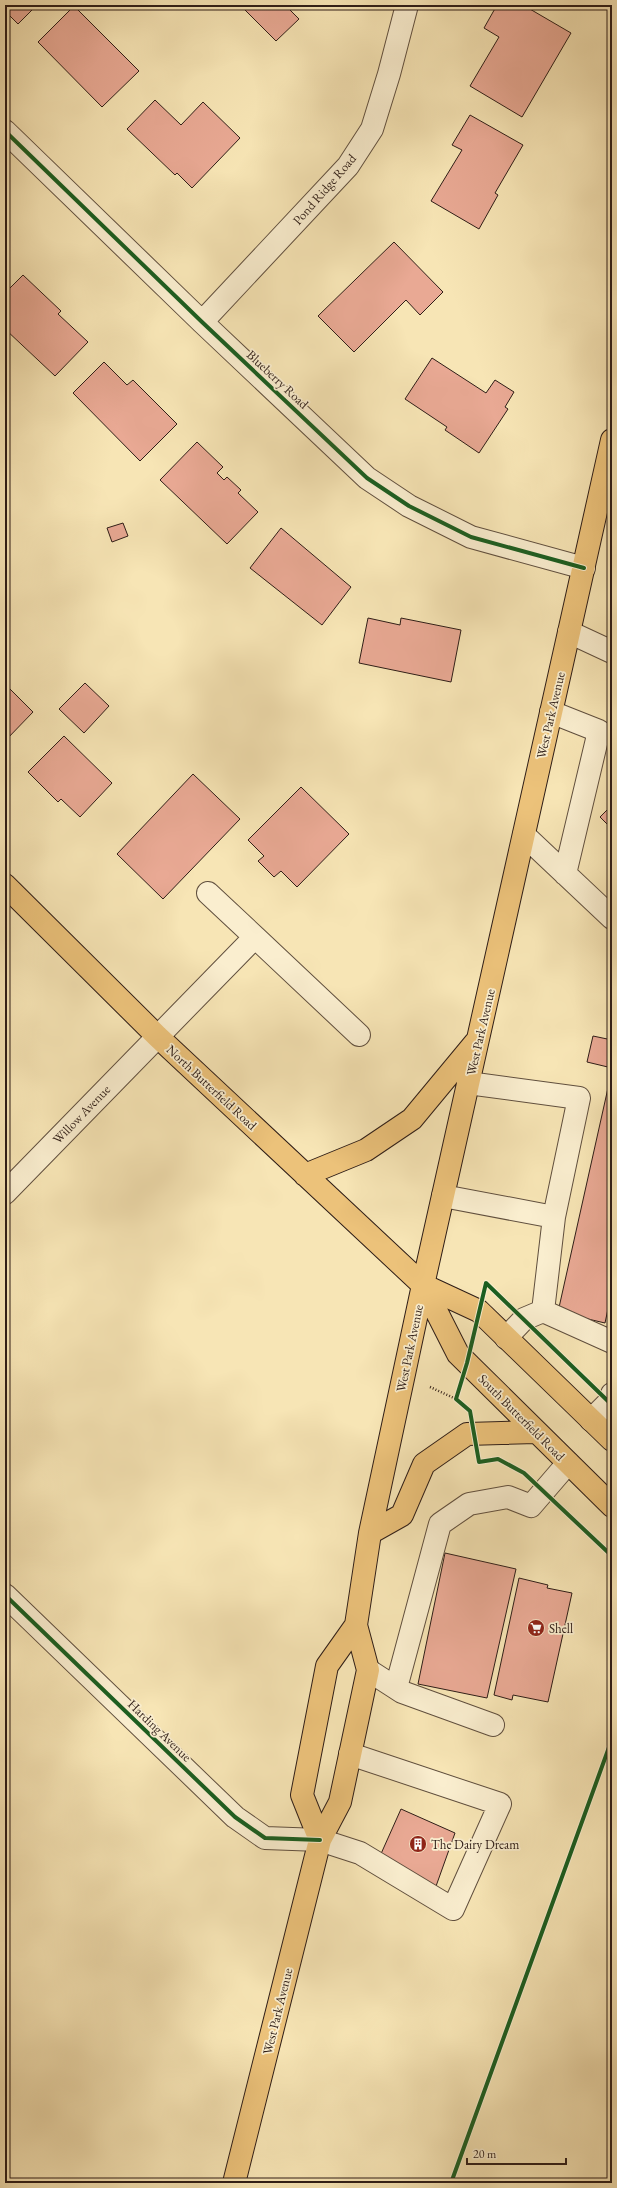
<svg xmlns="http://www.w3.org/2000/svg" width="617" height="2188" font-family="'EB Garamond',serif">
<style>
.building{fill:#e9a994;stroke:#2e1d17}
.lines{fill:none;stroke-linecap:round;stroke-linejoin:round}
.minor-casing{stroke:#604f3e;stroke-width:24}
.major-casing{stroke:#2e1d17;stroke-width:24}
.path{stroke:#2e1d17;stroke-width:2.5;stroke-dasharray:1 2;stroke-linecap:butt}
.minor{stroke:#faeecf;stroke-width:22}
.major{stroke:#ecc27a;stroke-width:22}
.cycleway-casing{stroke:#faeecf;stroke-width:6}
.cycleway{stroke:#1b5e20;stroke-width:4}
.labels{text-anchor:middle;stroke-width:3.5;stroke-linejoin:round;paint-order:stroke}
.street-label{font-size:13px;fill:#2e1d17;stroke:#faeecf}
.poi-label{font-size:13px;fill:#2e1d17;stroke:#faeecf;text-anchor:start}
</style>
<rect width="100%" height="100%" fill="#f7e5b5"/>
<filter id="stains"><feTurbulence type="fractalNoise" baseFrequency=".005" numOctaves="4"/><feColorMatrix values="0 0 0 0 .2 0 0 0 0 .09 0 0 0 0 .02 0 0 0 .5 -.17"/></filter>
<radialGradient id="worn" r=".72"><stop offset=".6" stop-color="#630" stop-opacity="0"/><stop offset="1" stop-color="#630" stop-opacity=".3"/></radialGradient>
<path class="building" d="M 5,5 L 37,5 L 18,24 L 5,11 Z
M 240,5 L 285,5 L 299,19 L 276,41 Z
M 497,5 L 523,5 L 571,33 L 522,117 L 470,86 L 499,37 L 484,28 Z
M 74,6 L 139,71 L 102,107 L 38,42 Z
M 155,100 L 181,125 L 203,102 L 240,138 L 192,188 L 177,173 L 175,175 L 127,129 Z
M 470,115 L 523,145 L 495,193 L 498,195 L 479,229 L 431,201 L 462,150 L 452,145 Z
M 394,242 L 443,292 L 420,315 L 406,300 L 354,352 L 318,316 Z
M 23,275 L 61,311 L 58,314 L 88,342 L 55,376 L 5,329 L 5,293 Z
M 432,358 L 486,393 L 495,380 L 514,392 L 505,407 L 508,409 L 479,453 L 445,430 L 447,427 L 405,399 Z
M 104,362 L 127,385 L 133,380 L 177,424 L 140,461 L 73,393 Z
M 197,442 L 223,467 L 217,473 L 224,480 L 227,477 L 241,490 L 238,493 L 258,512 L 227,544 L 160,480 Z
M 123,523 L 128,536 L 112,542 L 107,528 Z
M 281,528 L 351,587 L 322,625 L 250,568 Z
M 368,618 L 400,625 L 401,618 L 461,630 L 451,682 L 359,663 Z
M 85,683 L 109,706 L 84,733 L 59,709 Z
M 6,685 L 33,712 L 5,741 L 5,686 Z
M 64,736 L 112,783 L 80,817 L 61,799 L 58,802 L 28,772 Z
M 193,774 L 240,819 L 163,899 L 117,854 Z
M 301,787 L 349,834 L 297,887 L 281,871 L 274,877 L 258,861 L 264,856 L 248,840 Z
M 612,805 L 612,829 L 600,817 Z
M 593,1036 L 612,1040 L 612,1068 L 587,1062 Z
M 610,1079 L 612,1079 L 612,1290 L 605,1323 L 558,1312 Z
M 445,1553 L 516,1569 L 487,1698 L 418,1684 Z
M 519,1578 L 548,1585 L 547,1588 L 572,1593 L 548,1702 L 513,1695 L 512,1700 L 494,1695 Z
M 401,1809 L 455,1833 L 435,1889 L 380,1856 Z"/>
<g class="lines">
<g class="minor-casing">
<path id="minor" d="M 5,131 L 202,322 L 367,478 L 409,506 L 471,537 L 584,568
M 202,322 L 348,166 L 372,129 L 389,74 L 407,5
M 569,632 L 612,652
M 551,712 L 599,731 L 565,874
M 524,835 L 612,918
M 255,937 L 359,1035
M 468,1083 L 579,1098 L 554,1217 L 543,1311 L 524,1319 L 506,1338
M 5,1193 L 255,937 L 208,893
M 443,1196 L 554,1217
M 543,1311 L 612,1342
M 591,1420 L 609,1402 L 612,1394
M 5,1595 L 235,1817 L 265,1838 L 320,1840 L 360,1853 L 453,1909 L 500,1804 L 350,1754
M 368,1670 L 402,1692 L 493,1725
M 396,1688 L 440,1524 L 469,1504 L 508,1497 L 531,1506 L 568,1463"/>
</g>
<g class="major-casing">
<path id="major" d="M 5,885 L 157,1036 L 423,1285 L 479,1311 L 612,1440
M 305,1175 L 366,1150 L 412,1119 L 475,1043
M 423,1285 L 458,1354 L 612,1506
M 370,1533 L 402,1515 L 424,1464 L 467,1434 L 536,1432
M 320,1840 L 302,1795 L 327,1666 L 356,1625
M 234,2183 L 320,1840 L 340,1802 L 368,1670 L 356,1625 L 370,1533 L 423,1285 L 612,440"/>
</g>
<path class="path" d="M 430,1387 L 456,1399"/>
<use href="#minor" class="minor"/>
<use href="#major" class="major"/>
<g class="cycleway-casing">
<path id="cycleway" d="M 5,131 L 202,322 L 367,478 L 409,506 L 471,537 L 584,568
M 612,1405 L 486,1283 L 467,1363 L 456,1399 L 470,1411 L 479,1462 L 498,1459 L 524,1473 L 612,1556
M 5,1595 L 235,1817 L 265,1838 L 320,1840
M 451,2183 L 612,1739"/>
</g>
<use href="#cycleway" class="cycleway"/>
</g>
<defs>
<g id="supermarket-disc" transform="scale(0.9)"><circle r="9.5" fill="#8f2418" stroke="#faeecf"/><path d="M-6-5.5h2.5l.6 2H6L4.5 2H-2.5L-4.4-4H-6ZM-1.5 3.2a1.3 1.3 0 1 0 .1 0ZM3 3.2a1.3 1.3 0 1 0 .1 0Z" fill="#fff"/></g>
<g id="building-disc" transform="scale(0.9)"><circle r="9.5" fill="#8f2418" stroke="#faeecf"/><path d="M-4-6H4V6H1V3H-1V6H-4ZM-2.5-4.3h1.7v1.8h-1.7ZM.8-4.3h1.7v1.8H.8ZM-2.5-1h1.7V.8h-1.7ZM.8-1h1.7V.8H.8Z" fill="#fff"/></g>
</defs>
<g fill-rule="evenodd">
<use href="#supermarket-disc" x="536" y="1628"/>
<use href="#building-disc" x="418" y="1844"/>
</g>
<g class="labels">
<g class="street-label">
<text transform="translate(324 189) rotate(-49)" y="5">Pond Ridge Road</text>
<text transform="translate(278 379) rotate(43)" y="5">Blueberry Road</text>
<text transform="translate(550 715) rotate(-77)" y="5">West Park Avenue</text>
<text transform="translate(480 1032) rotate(-77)" y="5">West Park Avenue</text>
<text transform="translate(212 1087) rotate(43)" y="5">North Butterfield Road</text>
<text transform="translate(81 1114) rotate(-46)" y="5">Willow Avenue</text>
<text transform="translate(409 1348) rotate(-78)" y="5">West Park Avenue</text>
<text transform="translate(522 1417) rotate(45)" y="5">South Butterfield Road</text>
<text transform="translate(160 1730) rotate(44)" y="5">Harding Avenue</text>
<text transform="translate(277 2011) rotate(-76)" y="5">West Park Avenue</text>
</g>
<g class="poi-label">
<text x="549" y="1633">Shell</text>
<text x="431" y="1849">The Dairy Dream</text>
</g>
</g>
<rect width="617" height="2188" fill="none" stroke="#f7e5b5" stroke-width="20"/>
<rect x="6" y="6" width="605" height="2176" fill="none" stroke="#2e1d17" stroke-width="2"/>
<rect x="10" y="10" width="597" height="2168" fill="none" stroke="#2e1d17"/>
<path d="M467 2158v6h99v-6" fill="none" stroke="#2e1d17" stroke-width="2"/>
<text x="473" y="2158" font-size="12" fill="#2e1d17" stroke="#faeecf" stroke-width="3" paint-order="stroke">20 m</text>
<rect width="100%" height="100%" filter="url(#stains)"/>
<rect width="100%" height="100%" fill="url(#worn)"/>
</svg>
